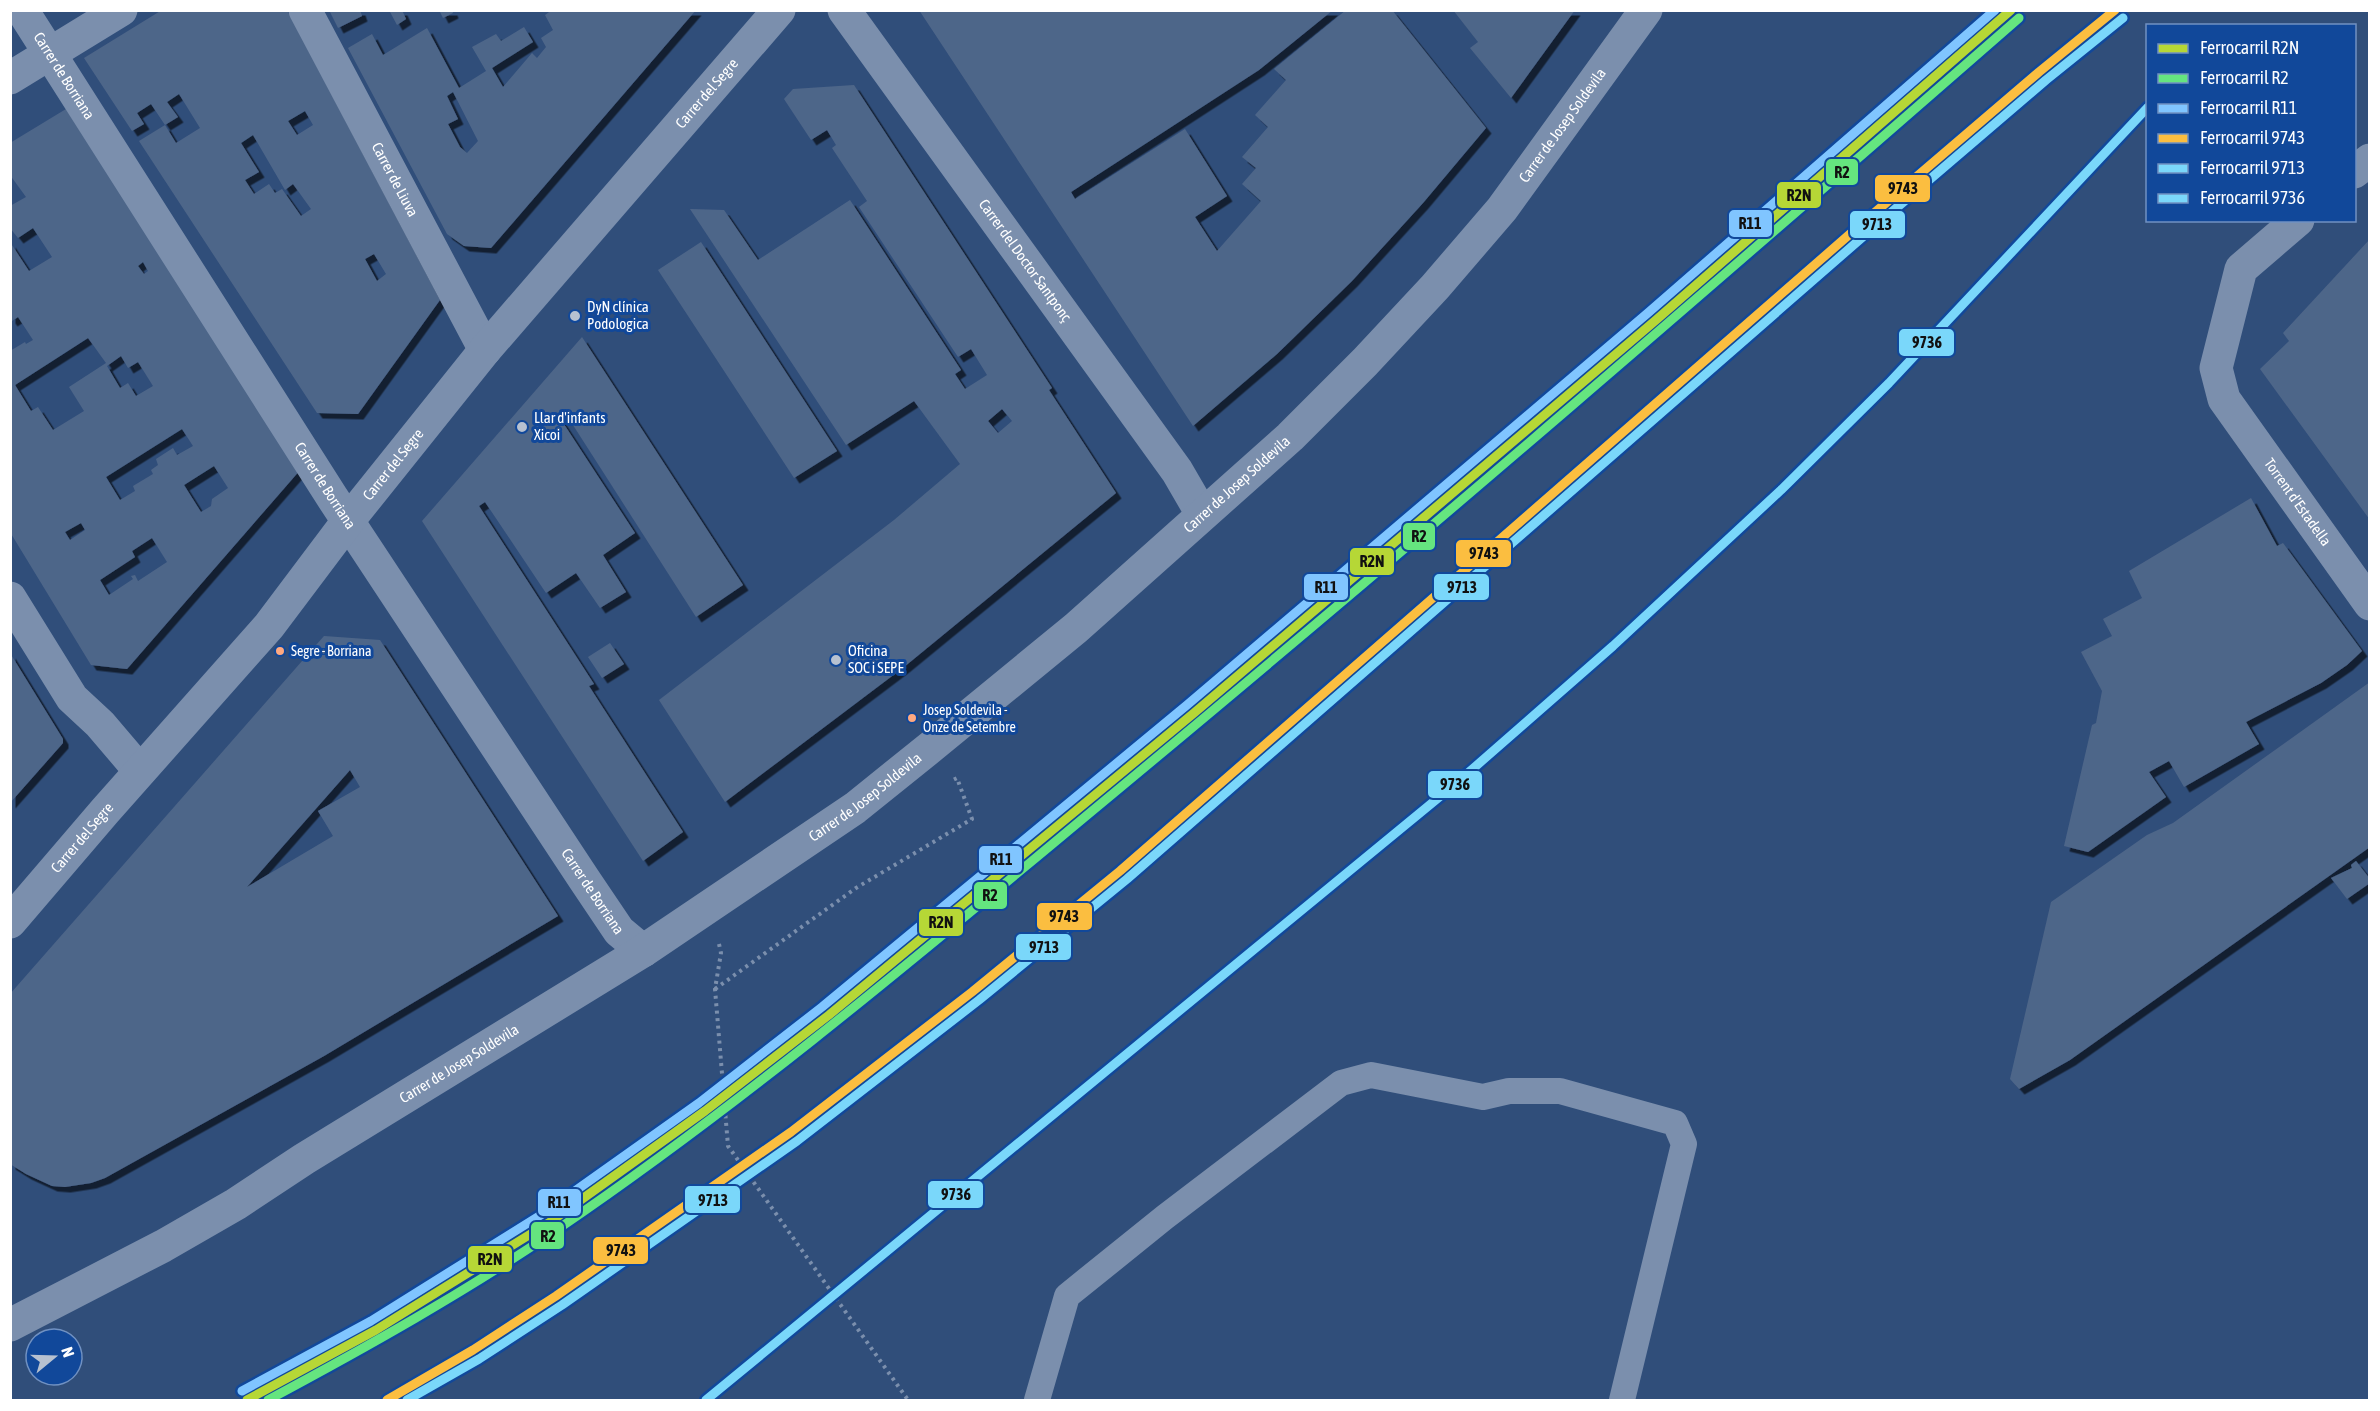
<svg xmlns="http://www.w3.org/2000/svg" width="2380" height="1411" font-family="'Asap Condensed',sans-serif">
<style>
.building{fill:#4e6689;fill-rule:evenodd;filter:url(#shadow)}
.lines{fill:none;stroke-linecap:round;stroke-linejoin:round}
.path{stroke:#7b8fad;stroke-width:4;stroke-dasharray:3 4.5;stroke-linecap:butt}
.service{stroke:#7b8fad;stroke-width:26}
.minor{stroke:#7b8fad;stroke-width:33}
.tertiary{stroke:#7b8fad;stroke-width:33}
.rail-1-casing{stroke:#11489a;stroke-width:14}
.rail-2-casing{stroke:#11489a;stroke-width:14}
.rail-3-casing{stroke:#11489a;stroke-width:14}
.rail-4-casing{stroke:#11489a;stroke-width:14}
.rail-5-casing{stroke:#11489a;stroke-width:14}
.rail-6-casing{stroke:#11489a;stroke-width:14}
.rail-1{stroke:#b6d736;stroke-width:9}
.rail-2{stroke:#65e57f;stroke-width:9}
.rail-3{stroke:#80c5ff;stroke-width:9}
.rail-4{stroke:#fbbe40;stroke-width:9}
.rail-5{stroke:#7ad7fa;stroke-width:9}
.rail-6{stroke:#7ad7fa;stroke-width:9}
.poi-dot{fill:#b7c1d0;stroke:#11489a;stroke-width:2}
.bus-dot{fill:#ffa980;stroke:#11489a;stroke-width:2}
.labels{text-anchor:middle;stroke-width:6;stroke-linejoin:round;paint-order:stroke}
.bus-label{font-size:14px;fill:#fff;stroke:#11489a;text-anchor:start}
.street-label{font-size:15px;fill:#fff;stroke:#11489a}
.poi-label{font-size:15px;fill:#fff;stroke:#11489a;text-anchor:start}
.line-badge{stroke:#11489a;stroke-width:2}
.pale-badge-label{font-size:16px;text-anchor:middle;font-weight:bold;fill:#111}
</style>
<defs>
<filter id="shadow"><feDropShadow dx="5.5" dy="5.5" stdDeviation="0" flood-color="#0009"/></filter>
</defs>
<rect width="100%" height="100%" fill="#304e7a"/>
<path class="building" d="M 162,10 L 287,10 L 440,300 L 358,414 L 317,413 L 139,141 L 165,125 L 176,143 L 200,128 L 179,94 L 167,102 L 178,117 L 165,125 L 151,104 L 137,113 L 144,124 L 132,131 L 84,58 ZM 305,111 L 313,125 L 297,135 L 288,121 ZM 253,135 L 285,190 L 293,184 L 311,209 L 301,216 L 282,189 L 275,193 L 269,184 L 254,194 L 245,180 L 259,172 L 241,143 ZM 374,254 L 386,274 L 377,281 L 365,259 Z
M 329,10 L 360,10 L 362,16 L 338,28 Z
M 389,10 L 402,10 L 406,19 L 397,25 Z
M 439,10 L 452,10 L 453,13 L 443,18 Z
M 552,10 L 696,10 L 491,248 L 464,246 L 447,234 L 348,48 L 372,34 L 383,55 L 427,28 L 459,88 L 486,71 L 472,47 L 496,34 L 501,41 L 524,27 L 533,42 L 492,68 L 503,87 L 532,53 L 537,58 L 546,47 L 541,38 L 553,30 L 545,15 ZM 453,92 L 478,141 L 467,153 L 460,147 L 448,124 L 458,119 L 447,96 Z
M 919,10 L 1333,10 L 1259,70 L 1071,192 L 1075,199 L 1185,129 L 1227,196 L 1195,217 L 1217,251 L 1261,201 L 1242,184 L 1256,168 L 1242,157 L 1268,127 L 1255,115 L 1286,80 L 1274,69 L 1346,10 L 1392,10 L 1486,128 L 1423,203 L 1352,281 L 1277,354 L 1193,426 Z
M 1453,10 L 1575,10 L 1511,98 L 1470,48 L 1478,42 Z
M 854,85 L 1052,388 L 1049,390 L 1116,493 L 904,667 L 725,802 L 659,700 L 894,520 L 960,464 L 914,401 L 846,445 L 690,209 L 724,210 L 758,260 L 850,200 L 961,370 L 955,374 L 965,389 L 987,375 L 971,349 L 958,357 L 859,207 L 867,201 L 832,148 L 836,145 L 827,130 L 811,140 L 784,99 L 793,89 ZM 1002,409 L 1012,421 L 998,433 L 988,421 Z
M 66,109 L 301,469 L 127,669 L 91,665 L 10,532 L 10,351 L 25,342 L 26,344 L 33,340 L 18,317 L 12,321 L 10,318 L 10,242 L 29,271 L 52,257 L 33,228 L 18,238 L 10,228 L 10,206 L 26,197 L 10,175 L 10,143 ZM 143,262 L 148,271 L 144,274 L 138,266 ZM 88,338 L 106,363 L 69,387 L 84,411 L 53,430 L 38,407 L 31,411 L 15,385 ZM 121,356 L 128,368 L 138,362 L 153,386 L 136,396 L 128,383 L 120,388 L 107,366 ZM 182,429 L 193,446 L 177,455 L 173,448 L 156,459 L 158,465 L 151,470 L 153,474 L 133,486 L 135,491 L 120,500 L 106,477 ZM 214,466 L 228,488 L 212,499 L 211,506 L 201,512 L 184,485 ZM 81,523 L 85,530 L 70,540 L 65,532 ZM 152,538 L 167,562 L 138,581 L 135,575 L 131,576 L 133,579 L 109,595 L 100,580 L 135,557 L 132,551 Z
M 2370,239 L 2370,520 L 2260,369 L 2289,341 L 2283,333 Z
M 701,242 L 837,451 L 794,478 L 658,270 Z
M 582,337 L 743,585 L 696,617 L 564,411 L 558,415 L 635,533 L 603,555 L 626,592 L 600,608 L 576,573 L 546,593 L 485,502 L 479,506 L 594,684 L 589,686 L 683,832 L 643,861 L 422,521 Z
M 2251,498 L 2277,546 L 2283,543 L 2362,651 L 2347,665 L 2321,683 L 2246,722 L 2259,744 L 2184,787 L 2169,761 L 2149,772 L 2166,797 L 2088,852 L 2064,846 L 2092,725 L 2096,723 L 2102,691 L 2081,652 L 2112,636 L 2103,619 L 2142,598 L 2129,571 Z
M 324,636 L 380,640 L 558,916 L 324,1056 L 105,1178 L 91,1183 L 65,1187 L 52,1186 L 26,1174 L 10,1164 L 10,994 ZM 350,770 L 360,787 L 318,811 L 333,836 L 247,887 Z
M 610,643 L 624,664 L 602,678 L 588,657 Z
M 10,653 L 63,739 L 63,743 L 10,803 Z
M 2370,682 L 2370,847 L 2070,1060 L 2019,1089 L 2010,1079 L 2051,902 L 2147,835 L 2173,823 Z
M 2356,861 L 2370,879 L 2370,883 L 2347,899 L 2331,878 L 2352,868 L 2351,865 Z"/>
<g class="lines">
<path class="path" d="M 719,944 L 721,953 L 715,989 L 728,1146 L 908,1400
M 715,989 L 856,888 L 972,819 L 957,778 L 953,780"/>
<path class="service" d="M 1037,1400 L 1067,1296 L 1165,1217 L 1341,1083 L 1371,1075 L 1483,1097 L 1509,1091 L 1560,1091 L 1675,1123 L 1684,1144 L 1622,1400"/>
<g class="minor">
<path id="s1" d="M 22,10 L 332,497 L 584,879 L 619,931 L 643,951"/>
<path id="s2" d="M 305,10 L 485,350"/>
<path id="s3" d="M 844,10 L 1177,471 L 1202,514"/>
<path d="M 10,78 L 121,10"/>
<path d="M 2354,172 L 2370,160"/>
<path id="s4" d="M 2298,220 L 2241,269 L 2216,368 L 2224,399 L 2370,604"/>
<path d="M 10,598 L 72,698 L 100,724 L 140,771"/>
<path id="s5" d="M 10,1325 L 163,1246 L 236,1204 L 304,1159 L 643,951 L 855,808 L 932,746 L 1076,628 L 1290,437 L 1365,362 L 1435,287 L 1502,209 L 1646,10"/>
</g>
<path class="tertiary" id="s6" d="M 10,922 L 105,811 L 269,626 L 348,521 L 485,350 L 779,10"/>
<g class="rail-1-casing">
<path id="rail-1" d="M 247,1400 L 376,1330 L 550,1222 L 705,1111 L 829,1015 L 1194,713 L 1656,320 L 2011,10"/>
</g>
<g class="rail-2-casing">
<path id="rail-2" d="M 268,1400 C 367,1347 465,1292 558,1229 C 753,1096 933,943 1115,792 C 1420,539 1720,279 2019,18"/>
</g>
<g class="rail-3-casing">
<path id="rail-3" d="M 242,1391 L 371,1321 L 544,1213 L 699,1103 L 822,1007 L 1187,705 L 1649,312 L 1995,10"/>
</g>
<g class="rail-4-casing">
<path id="rail-4" d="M 387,1400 L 473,1350 L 556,1296 L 791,1132 L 972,992 L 1120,871 L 1866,220 L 2039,72 L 2115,10"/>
</g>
<g class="rail-5-casing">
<path id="rail-5" d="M 407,1400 L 479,1359 L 562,1305 L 797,1141 L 979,1000 L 1127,879 L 1873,228 L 2046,80 L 2123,18"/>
</g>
<g class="rail-6-casing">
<path id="rail-6" d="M 706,1400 L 1460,780 L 1613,646 L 1781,490 L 1889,383 L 2148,107"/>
</g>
<use href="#rail-1" class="rail-1"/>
<use href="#rail-2" class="rail-2"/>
<use href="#rail-3" class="rail-3"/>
<use href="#rail-4" class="rail-4"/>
<use href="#rail-5" class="rail-5"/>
<use href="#rail-6" class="rail-6"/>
</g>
<g class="poi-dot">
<circle cx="575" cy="316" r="6"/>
<circle cx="522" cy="427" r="6"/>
<circle cx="836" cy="660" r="6"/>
</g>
<g class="bus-dot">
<circle cx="280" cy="651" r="5"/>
<circle cx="912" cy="718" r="5"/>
</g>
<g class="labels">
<g class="bus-label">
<text x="291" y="656">Segre - Borriana</text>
<text x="923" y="715">Josep Soldevila -<tspan x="923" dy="17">Onze de Setembre</tspan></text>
</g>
<g class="street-label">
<text dy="5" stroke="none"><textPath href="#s1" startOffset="78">Carrer de Borriana</textPath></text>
<text dy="5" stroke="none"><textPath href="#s6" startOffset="1083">Carrer del Segre</textPath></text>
<text dy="5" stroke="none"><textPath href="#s5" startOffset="1978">Carrer de Josep Soldevila</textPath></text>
<text dy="5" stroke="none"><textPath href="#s2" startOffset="192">Carrer de Liuva</textPath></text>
<text dy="5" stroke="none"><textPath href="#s3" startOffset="309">Carrer del Doctor Santponç</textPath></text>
<text dy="5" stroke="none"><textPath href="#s6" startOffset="597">Carrer del Segre</textPath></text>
<text dy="5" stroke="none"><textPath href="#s5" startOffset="1492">Carrer de Josep Soldevila</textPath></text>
<text dy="5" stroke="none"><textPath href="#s1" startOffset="564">Carrer de Borriana</textPath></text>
<text dy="5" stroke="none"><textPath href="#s4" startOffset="336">Torrent d'Estadella</textPath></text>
<text dy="5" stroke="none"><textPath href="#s5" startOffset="1006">Carrer de Josep Soldevila</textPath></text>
<text dy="5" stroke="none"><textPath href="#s6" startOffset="111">Carrer del Segre</textPath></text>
<text dy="5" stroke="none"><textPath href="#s1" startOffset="1050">Carrer de Borriana</textPath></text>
<text dy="5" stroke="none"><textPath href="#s5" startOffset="520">Carrer de Josep Soldevila</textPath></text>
</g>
<g class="poi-label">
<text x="587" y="312">DyN clínica<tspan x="587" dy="17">Podologica</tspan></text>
<text x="534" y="423">Llar d'infants<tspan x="534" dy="17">Xicoi</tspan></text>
<text x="848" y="656">Oficina<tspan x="848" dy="17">SOC i SEPE</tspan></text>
</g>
</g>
<g class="line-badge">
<rect x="1825" y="158" width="34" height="28" rx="6" fill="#65e57f"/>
<rect x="1874" y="174" width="57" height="29" rx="6" fill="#fbbe40"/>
<rect x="1776" y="181" width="46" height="28" rx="6" fill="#b6d736"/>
<rect x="1728" y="209" width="45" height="29" rx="6" fill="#80c5ff"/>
<rect x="1849" y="210" width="57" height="29" rx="6" fill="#7ad7fa"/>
<rect x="1898" y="328" width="57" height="29" rx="6" fill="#7ad7fa"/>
<rect x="1402" y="522" width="34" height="29" rx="6" fill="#65e57f"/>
<rect x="1455" y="539" width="57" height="29" rx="6" fill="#fbbe40"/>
<rect x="1349" y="547" width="46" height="29" rx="6" fill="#b6d736"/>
<rect x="1433" y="573" width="57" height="28" rx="6" fill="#7ad7fa"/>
<rect x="1303" y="573" width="46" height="28" rx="6" fill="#80c5ff"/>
<rect x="1427" y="770" width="56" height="29" rx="6" fill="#7ad7fa"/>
<rect x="978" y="845" width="45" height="29" rx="6" fill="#80c5ff"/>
<rect x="973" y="881" width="35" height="29" rx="6" fill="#65e57f"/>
<rect x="1036" y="902" width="57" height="29" rx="6" fill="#fbbe40"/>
<rect x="918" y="908" width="46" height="29" rx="6" fill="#b6d736"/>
<rect x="1015" y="933" width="57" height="28" rx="6" fill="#7ad7fa"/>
<rect x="927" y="1180" width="57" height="29" rx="6" fill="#7ad7fa"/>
<rect x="684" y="1185" width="57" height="29" rx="6" fill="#7ad7fa"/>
<rect x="537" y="1188" width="45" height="29" rx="6" fill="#80c5ff"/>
<rect x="530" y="1221" width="35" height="29" rx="6" fill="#65e57f"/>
<rect x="592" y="1236" width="57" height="29" rx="6" fill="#fbbe40"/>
<rect x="467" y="1245" width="46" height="28" rx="6" fill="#b6d736"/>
</g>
<g class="pale-badge-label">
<text x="1842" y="178">R2</text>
<text x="1903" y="194">9743</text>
<text x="1799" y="201">R2N</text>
<text x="1750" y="229">R11</text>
<text x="1877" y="230">9713</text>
<text x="1927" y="348">9736</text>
<text x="1419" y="542">R2</text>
<text x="1484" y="559">9743</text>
<text x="1372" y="567">R2N</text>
<text x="1462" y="593">9713</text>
<text x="1326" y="593">R11</text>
<text x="1455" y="790">9736</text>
<text x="1001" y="865">R11</text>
<text x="990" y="901">R2</text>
<text x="1064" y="922">9743</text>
<text x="941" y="928">R2N</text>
<text x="1044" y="953">9713</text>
<text x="956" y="1200">9736</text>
<text x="713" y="1206">9713</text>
<text x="559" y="1208">R11</text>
<text x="548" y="1242">R2</text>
<text x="621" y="1256">9743</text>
<text x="490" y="1265">R2N</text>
</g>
<rect width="2380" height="1411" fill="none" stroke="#ffffff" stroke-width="24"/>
<rect x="2146" y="24" width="210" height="198" fill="#11489a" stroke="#7091c2" stroke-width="1.5"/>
<rect x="2158" y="44" width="30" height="9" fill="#b6d736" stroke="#7091c2" stroke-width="1.5"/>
<text x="2200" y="54" font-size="18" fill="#ffffff">Ferrocarril R2N</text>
<rect x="2158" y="74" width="30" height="9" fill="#65e57f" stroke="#7091c2" stroke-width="1.5"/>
<text x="2200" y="84" font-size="18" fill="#ffffff">Ferrocarril R2</text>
<rect x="2158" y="104" width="30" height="9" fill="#80c5ff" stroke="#7091c2" stroke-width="1.5"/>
<text x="2200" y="114" font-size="18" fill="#ffffff">Ferrocarril R11</text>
<rect x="2158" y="134" width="30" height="9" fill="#fbbe40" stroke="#7091c2" stroke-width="1.5"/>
<text x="2200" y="144" font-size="18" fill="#ffffff">Ferrocarril 9743</text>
<rect x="2158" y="164" width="30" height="9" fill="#7ad7fa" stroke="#7091c2" stroke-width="1.5"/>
<text x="2200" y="174" font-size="18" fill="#ffffff">Ferrocarril 9713</text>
<rect x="2158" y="194" width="30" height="9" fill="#7ad7fa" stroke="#7091c2" stroke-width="1.5"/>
<text x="2200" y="204" font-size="18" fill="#ffffff">Ferrocarril 9736</text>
<g transform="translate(54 1357) rotate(71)"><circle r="28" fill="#11489a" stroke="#7091c2" stroke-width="1.5"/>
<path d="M0-4.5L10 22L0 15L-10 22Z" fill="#b7c1d0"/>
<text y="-9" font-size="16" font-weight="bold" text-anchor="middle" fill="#ffffff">N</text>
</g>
</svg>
